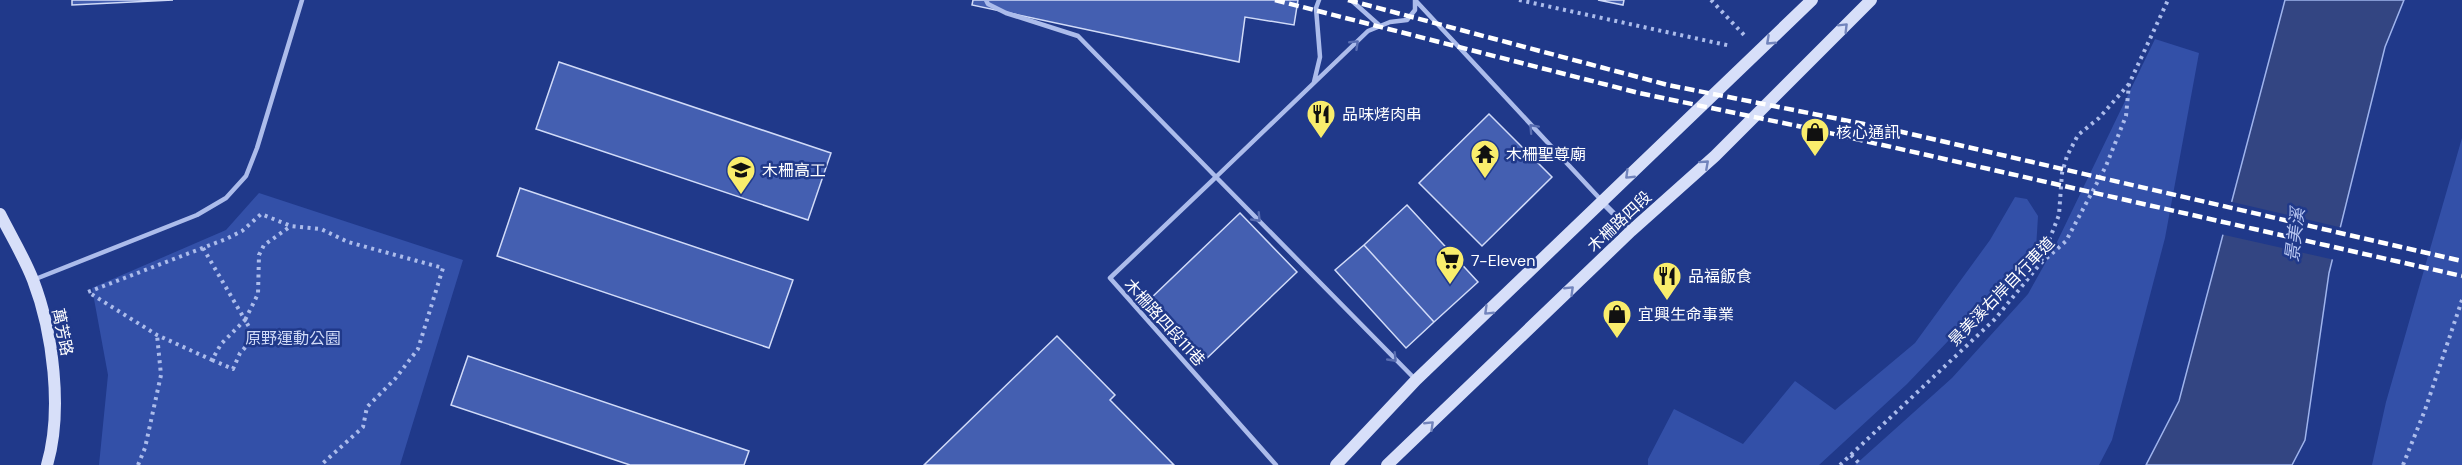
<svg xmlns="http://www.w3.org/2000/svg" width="2462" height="465" font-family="'DM Sans','Noto Sans TC',sans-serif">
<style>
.green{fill:#3350a8}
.water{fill:#334582;stroke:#9fb4ed;stroke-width:1.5}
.pier{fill:#20398a}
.building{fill:#445fb1;stroke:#d1dbf8;stroke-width:1.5}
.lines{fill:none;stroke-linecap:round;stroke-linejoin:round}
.path{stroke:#acbceb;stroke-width:4;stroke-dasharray:3 4.5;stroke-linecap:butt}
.lane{stroke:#acbceb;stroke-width:4.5}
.street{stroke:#acbceb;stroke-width:6}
.secondary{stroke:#d7dff9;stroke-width:12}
.rail{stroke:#fff;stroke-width:4.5;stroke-dasharray:10 4.5;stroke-linecap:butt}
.oneway{stroke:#7284bc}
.oneway2{stroke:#586db1}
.labels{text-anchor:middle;stroke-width:5;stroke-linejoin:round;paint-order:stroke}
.poi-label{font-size:16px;fill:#fff;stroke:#20398a;text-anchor:start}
.street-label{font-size:16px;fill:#fff;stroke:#20398a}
.park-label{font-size:16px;fill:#d1dbf8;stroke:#20398a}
.water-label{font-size:18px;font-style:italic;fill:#b7c6f2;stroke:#20398a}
</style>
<rect width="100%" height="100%" fill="#20398a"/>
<path class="green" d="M 2155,39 L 2199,53 L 2165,238 L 2112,440 L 2099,465 L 1855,465 L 1952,378 L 2028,294 L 2056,244 Z
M 2462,138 L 2462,465 L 2372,465 L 2386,402 Z
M 259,193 L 463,260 L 400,465 L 99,465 L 108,375 L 92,288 L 226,230 Z
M 2015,197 L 2027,199 L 2038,216 L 2036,249 L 1907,384 L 1819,465 L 1648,465 L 1648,459 L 1674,409 L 1743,444 L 1795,381 L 1835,410 L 1915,343 L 1990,240 Z"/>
<path class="water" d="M 2285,0 L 2404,0 L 2385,47 L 2329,273 L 2305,440 L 2292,465 L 2146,465 L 2179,401 Z"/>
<path class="pier" d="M 2228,201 L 2343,228 L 2335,260 L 2220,234 Z"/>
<path class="building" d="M 72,0 L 173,0 L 72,5 Z
M 973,0 L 1298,0 L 1294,25 L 1245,17 L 1239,62 L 972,5 Z
M 1598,0 L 1624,0 L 1623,5 Z
M 559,62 L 831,153 L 808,220 L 536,129 Z
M 1489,114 L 1552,177 L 1482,246 L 1419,183 Z
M 520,188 L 793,280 L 769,348 L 497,256 Z
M 1407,205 L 1478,282 L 1434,322 L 1364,245 Z
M 1240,213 L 1297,272 L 1205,360 L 1148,301 Z
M 1364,245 L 1434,322 L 1406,348 L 1335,270 Z
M 1057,336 L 1115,395 L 1110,400 L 1174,465 L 924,465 Z
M 468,356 L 749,451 L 744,465 L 630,465 L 451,405 Z"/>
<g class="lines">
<path class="path" d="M 1519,0 L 1731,46
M 1711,0 L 1744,35
M 203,248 L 245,320 L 221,344 L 212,360 L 157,335 L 88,292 L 226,239 L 242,231 L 261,214 L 291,226 L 321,229 L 348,242 L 443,268 L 418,349 L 395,379 L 367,407 L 363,427 L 321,465
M 2041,261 L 2059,215 L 2062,173 L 2067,156 L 2078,135 L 2099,118 L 2129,84
M 212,360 L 233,369 L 240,353 L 255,337 L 245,320 L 258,294 L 259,255 L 264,245 L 291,226
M 1851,455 L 1861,465
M 138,465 L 145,448 L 161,375 L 157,335
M 1840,465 L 1995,319 L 2040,264 L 2066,241 L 2106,166 L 2126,116 L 2129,84 L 2168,0
M 2403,465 L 2425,410 L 2462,300"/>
<path class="lane" d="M 986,0 L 988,4 L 1006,13 L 1078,36 L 1216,177 L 1110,278 L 1276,465
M 1351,0 L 1379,25
M 1416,1 L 1602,201
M 1314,82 L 1320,57 L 1316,8 L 1319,0
M 33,280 L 197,215 L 226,198 L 246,176 L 257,148 L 302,0
M 1415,379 L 1216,177 L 1368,31 L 1390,22 L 1407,20 L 1415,10 L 1415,0"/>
<path class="street" d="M 1602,202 L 1631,231"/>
<path class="secondary" d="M 0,214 C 11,236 24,257 33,280 C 53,332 63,411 47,465
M 1336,465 L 1416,380 L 1812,0
M 1387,465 L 1631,231 L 1715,156 L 1871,0"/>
<path class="rail" d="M 1275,0 L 1639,93 L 1812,129 L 2462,276
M 1348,0 L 1668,85 L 1889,129 L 2462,261"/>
</g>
<defs><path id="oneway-chevron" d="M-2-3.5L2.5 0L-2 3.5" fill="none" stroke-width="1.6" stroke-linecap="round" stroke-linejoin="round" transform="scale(1.5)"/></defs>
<g class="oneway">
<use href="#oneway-chevron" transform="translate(1844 27) rotate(-45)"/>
<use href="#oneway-chevron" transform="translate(1770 41) rotate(137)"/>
<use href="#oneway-chevron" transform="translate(1705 164) rotate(-42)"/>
<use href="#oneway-chevron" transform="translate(1629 175) rotate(136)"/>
<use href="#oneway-chevron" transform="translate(1570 290) rotate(-44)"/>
<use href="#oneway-chevron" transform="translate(1488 311) rotate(136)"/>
<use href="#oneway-chevron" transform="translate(1430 425) rotate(-44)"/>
</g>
<g class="oneway2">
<use href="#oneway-chevron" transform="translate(1355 44) rotate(-44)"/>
<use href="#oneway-chevron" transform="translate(1533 128) rotate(-133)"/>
<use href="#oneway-chevron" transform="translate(1257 218) rotate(46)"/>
<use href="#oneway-chevron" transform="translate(1393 358) rotate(46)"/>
</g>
<defs>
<g id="restaurant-pin" transform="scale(1.5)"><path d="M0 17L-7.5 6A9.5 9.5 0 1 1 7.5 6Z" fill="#f9ed6c" stroke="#20398a"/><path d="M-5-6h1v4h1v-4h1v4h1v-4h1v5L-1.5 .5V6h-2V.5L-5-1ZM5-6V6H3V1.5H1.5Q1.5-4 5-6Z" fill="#111"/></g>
<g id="shop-pin" transform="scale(1.5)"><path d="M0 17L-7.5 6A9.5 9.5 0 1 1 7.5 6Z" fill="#f9ed6c" stroke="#20398a"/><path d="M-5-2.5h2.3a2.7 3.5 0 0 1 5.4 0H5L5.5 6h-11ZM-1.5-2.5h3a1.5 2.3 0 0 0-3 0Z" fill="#111"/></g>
<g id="temple-pin" transform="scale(1.5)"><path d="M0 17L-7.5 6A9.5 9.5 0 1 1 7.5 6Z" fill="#f9ed6c" stroke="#20398a"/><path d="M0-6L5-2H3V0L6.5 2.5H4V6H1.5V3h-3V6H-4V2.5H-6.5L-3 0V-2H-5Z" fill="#111"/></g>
<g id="school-pin" transform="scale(1.5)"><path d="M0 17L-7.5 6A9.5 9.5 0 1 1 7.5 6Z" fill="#f9ed6c" stroke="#20398a"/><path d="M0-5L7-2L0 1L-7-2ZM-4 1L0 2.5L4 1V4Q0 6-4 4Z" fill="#111"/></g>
<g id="supermarket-pin" transform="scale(1.5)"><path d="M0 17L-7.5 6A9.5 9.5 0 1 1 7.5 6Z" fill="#f9ed6c" stroke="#20398a"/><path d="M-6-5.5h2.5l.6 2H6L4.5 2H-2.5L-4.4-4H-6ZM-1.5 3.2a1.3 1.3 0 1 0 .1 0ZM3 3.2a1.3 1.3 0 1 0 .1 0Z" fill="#111"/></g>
</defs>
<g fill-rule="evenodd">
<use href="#restaurant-pin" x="1321" y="114"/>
<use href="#shop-pin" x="1815" y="132"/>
<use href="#temple-pin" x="1485" y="154"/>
<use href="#school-pin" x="741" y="170"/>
<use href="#supermarket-pin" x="1450" y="260"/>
<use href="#restaurant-pin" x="1667" y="276"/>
<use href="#shop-pin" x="1617" y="314"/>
</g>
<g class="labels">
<g class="poi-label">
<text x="1342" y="120">品味烤肉串</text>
<text x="1836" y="138">核心通訊</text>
<text x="1506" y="160">木柵聖尊廟</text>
<text x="762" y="176">木柵高工</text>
<text x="1471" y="266">7-Eleven</text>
<text x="1688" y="282">品福飯食</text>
<text x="1638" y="320">宜興生命事業</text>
</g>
<g class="street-label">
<text transform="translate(1619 221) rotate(-43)" y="6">木柵路四段</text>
<text transform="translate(2001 291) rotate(-46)" y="6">景美溪右岸自行車道</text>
<text transform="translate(1165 322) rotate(48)" y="6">木柵路四段111巷</text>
<text transform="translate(63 332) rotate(78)" y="6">萬芳路</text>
</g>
<g class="park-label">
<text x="293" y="344">原野運動公園</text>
</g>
<g class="water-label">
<text transform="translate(2295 235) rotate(-83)" y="6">景美溪</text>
</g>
</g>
</svg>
